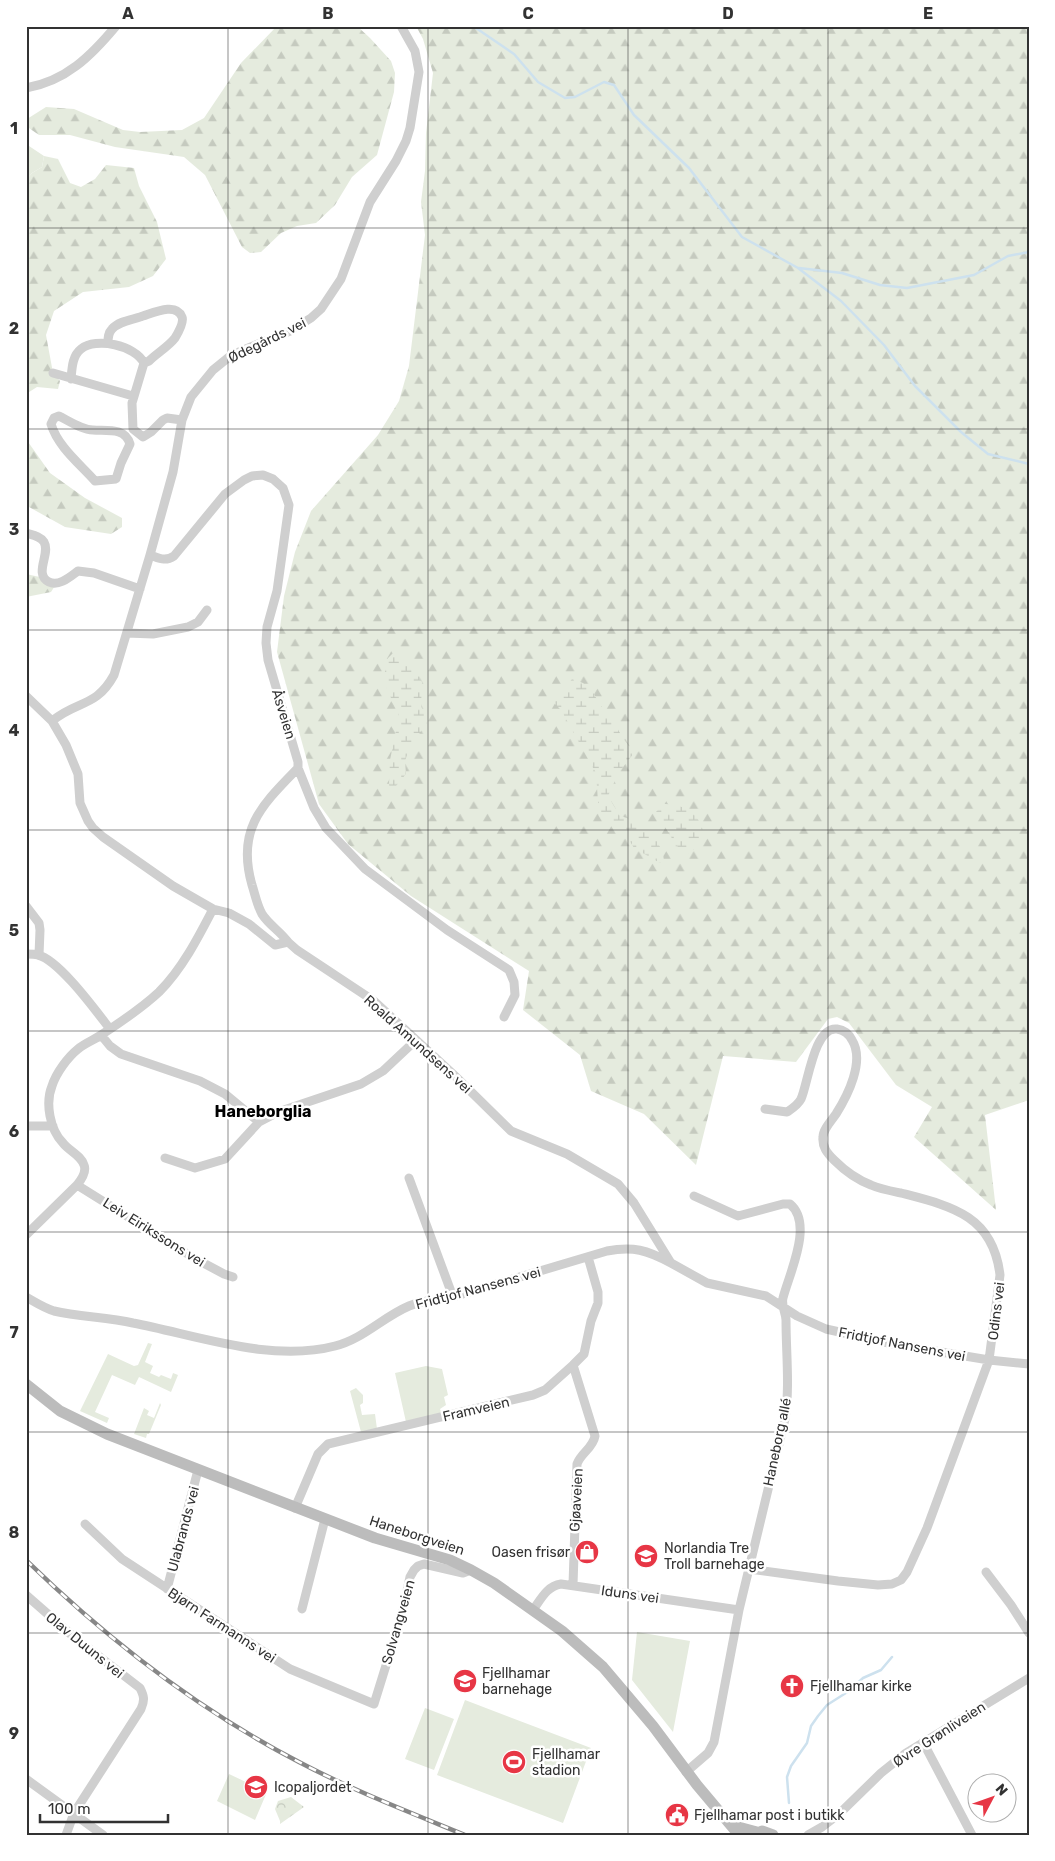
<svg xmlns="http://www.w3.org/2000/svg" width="1055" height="1861" font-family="Rubik,sans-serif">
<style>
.grass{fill:#e5ebde}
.forest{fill:url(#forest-firs)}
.wetland{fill:url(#wetland-marsh)}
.park{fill:url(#park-crowns)}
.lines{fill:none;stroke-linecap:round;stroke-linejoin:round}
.stream{stroke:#cde1ee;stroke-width:2.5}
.street{stroke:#cfcfcf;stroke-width:9}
.secondary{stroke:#bcbcbc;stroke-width:11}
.rail-casing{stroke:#878787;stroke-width:4.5}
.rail{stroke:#fff;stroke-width:2.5;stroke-dasharray:8;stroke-linecap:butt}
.grid{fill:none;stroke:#323232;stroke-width:1;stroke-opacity:0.55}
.labels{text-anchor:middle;stroke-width:5;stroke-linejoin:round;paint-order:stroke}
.street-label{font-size:14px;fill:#323232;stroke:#fff}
.poi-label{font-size:14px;fill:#323232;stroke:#fff;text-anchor:start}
.quarter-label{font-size:16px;font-weight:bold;fill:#000;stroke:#fff}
.neatline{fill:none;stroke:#323232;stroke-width:2}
.grid-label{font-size:16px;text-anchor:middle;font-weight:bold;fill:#323232}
</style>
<defs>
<pattern id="forest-firs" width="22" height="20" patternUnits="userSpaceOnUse" patternTransform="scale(1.25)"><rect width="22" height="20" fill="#e5ebde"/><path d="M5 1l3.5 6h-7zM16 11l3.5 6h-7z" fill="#c5cabf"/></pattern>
<pattern id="wetland-marsh" width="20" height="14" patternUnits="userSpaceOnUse" patternTransform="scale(1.25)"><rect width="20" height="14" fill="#e5ebde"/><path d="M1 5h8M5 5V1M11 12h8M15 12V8" fill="none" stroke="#c5cabf"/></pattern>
<pattern id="park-crowns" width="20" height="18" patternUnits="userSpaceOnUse" patternTransform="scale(1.25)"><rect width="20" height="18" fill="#e5ebde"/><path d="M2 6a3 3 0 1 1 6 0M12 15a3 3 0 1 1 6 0" fill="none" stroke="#c5cabf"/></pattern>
</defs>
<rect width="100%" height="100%" fill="#fff"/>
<path class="grass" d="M 26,144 L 44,156 L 42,167 L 32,173 L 26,180 Z
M 148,1343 L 152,1344 L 145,1362 L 153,1366 L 150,1373 L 159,1377 L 161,1375 L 171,1379 L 173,1373 L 178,1375 L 171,1392 L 139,1377 L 135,1385 L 112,1375 L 95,1412 L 109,1418 L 107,1423 L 80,1411 L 108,1354 L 134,1366 L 138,1365 Z
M 426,1366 L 442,1369 L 448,1395 L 444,1397 L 446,1405 L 440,1409 L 442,1414 L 406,1422 L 395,1373 Z
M 356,1388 L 363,1395 L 363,1403 L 360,1405 L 362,1415 L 375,1414 L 377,1429 L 361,1432 L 350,1391 Z
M 160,1403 L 161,1405 L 149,1434 L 147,1434 L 146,1438 L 134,1434 L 144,1408 L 149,1411 L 147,1415 L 154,1418 Z
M 637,1632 L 690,1641 L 673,1732 L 632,1680 Z
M 465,1700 L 591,1748 L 563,1823 L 437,1775 Z
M 425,1708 L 454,1719 L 434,1770 L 405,1759 Z
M 229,1774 L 267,1792 L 255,1820 L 217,1801 Z"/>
<path class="forest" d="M 277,26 L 357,26 L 370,38 L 391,61 L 395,73 L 394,92 L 377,155 L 352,177 L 335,205 L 316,223 L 297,226 L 281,233 L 261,252 L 250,253 L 242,247 L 205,175 L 184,157 L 115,147 L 70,135 L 39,135 L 26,126 L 27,119 L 46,107 L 74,109 L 123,130 L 140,132 L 182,130 L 204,118 L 241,63 Z
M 416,26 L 1029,26 L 1029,1100 L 985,1115 L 996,1210 L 914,1137 L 932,1107 L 896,1085 L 849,1023 L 837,1017 L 828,1019 L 796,1062 L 723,1056 L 696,1165 L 644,1114 L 591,1091 L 580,1055 L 523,1010 L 529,971 L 411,896 L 348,844 L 319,804 L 277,652 L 284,596 L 295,552 L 311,511 L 378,435 L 399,401 L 409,366 L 425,235 L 421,202 L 425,171 L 426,133 L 433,73 L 423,39 Z
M 44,156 L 58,159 L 70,183 L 81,187 L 95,179 L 106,165 L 134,168 L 139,186 L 157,222 L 166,259 L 153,276 L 129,287 L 83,292 L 54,311 L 46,335 L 53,373 L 60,381 L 58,389 L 37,387 L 26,394 L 26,180 L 32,173 L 42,167 Z
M 26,439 L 50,473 L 85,498 L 122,518 L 122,527 L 111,534 L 65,527 L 29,507 L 26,507 Z
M 26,574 L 58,581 L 51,592 L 26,597 Z"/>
<path class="wetland" d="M 394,652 L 407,660 L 422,682 L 421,706 L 428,721 L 409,749 L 405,761 L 406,774 L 396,786 L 391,789 L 389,785 L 390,760 L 399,716 L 383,680 L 388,658 Z
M 572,679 L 583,683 L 594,694 L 600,705 L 608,713 L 623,738 L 634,753 L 619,772 L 608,796 L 620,816 C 640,820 663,840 664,861 L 660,863 L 634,848 L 620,825 L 611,823 L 599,816 L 596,773 L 561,710 L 554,703 Z
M 663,804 C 684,803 703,815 704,838 L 701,844 L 687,855 L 676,845 L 656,812 Z"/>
<path class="park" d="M 291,1797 L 304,1807 L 280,1824 L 280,1821 L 275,1809 L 278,1801 Z"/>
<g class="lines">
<path class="stream" d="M 473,26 L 514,54 L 538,82 L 565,98 L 575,97 L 604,82 L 614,85 L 634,115 L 689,168 L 742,237 L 798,268 L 841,301 L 884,345 L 915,386 L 961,432 L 988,454 L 1029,464
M 799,268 L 842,273 L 880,285 L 907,288 L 974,275 L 1008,256 L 1029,252
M 789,1803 L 787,1777 L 791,1766 L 807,1743 L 811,1726 L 818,1716 L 827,1705 L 849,1691 L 863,1678 L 881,1670 L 892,1657"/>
<path class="street" d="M 26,88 C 66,81 91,56 116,26
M 108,343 C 108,338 108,333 112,329 C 119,321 131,320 140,317 C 151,314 176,301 182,317 C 184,322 178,333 175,338 C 168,347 157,353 149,361 L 144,363
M 53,373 L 133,396
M 71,379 C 72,369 72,356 81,349 C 96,337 135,345 144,363 L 132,403 L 133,429 L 143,437 L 151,432 L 163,420 L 167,418 L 182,420
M 59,416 C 69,421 82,430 93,430 C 107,431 125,427 130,444 L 121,463 L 116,479 L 95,481 C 80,464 58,447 51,424 L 54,418 Z
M 26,533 C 32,535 40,536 44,542 C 51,554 33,574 49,582 C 59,587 71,576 78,571 L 94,573 L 140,589
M 150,555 C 159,558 165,562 174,556 L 225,494 L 244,480 L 252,476 L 263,475 L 273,479 L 283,488 L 289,505 L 277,591 L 267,627 L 266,643 L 268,660 L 298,762 L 298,768 L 314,808 L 326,828 L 365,869 L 447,930 L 509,970 L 514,982 L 515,995 L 504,1017
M 127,633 L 153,634 L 188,627 L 198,622 L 207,610
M 26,696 L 52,721 L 66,745 L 78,774 L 80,803 L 88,821 L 93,828 L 103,837 L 173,886 L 213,909 L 229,913 L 249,924 L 275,945 L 288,942 L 297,950 L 374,1001 L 453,1074 L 511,1131 L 567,1154 L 618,1184 L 634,1203 L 671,1263 L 707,1283 L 766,1296 L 797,1316 L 826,1329 L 893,1344 L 989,1360 L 1029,1364
M 52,721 C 77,700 96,708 114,675 L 150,555 L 173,472 L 182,420 L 191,397 L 213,370 L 229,357 L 241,351 L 290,331 L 311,318 L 321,309 L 341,279 L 370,202 L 396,161 L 406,141 L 410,128 L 419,72 L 415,51 L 401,26
M 26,906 L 39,923 L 40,930 L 39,955
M 288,942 C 280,931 269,925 262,914 C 257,905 255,894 252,885 C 236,829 262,805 298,768
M 26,954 C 30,954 35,954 38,955 C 59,960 96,1011 110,1029
M 101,1035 L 110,1046 L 121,1054 L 200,1081 L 225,1094 L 259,1122 L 278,1112 L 361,1084 L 383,1071 L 416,1040
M 26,1126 L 53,1126
M 165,1158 L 195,1168 L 225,1159 L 259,1122
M 409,1178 L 453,1297
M 77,1185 L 194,1258 L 224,1274 L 233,1277
M 26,1235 L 77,1185 C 81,1180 87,1172 84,1165 C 81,1155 69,1151 63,1143 C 50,1130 45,1103 52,1086 C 56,1073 68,1057 78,1049 C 85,1043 94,1040 101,1035 C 121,1022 142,1008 159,992 C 182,969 198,938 213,909
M 26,1297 C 35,1302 44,1308 54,1311 C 79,1317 107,1317 133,1323 C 196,1335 271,1363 335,1346 C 363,1339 383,1317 409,1306 C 421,1301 433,1300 446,1299 L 607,1251 C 633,1246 647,1250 671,1263
M 295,1508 L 318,1454 L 328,1444 L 533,1395 L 545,1390 L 573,1365 L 584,1354 L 591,1321 L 598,1303 L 598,1292 L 588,1257
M 85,1524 L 122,1559 L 290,1669 L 374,1704 L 402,1614 L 410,1577 L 414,1570 L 418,1566 L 424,1564 L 463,1573 L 471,1570
M 749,1569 L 838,1581 L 878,1585 L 892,1584 L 901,1580 L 907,1572 L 927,1528 L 989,1360 L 1000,1275 C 993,1215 951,1206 901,1193 C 891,1191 880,1189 871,1185 C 858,1180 844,1170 834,1160 C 827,1153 822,1147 823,1137 C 823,1129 832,1120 836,1114 C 848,1095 865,1061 852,1040 C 849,1034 844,1030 837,1029 C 814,1026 808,1084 801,1099 C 798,1105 793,1108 787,1112 L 765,1109
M 986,1572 L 1011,1605 L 1029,1633
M 573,1585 L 577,1464 C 581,1453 593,1448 595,1436 L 573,1365
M 167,1589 L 198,1470
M 26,1595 L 74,1637 L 140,1688 C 144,1696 145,1700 141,1709 L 74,1813 L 66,1835
M 302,1609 L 325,1519
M 533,1610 C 541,1599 547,1586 561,1584 L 739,1610
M 923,1742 L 972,1835
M 686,1772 L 708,1753 L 714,1742 L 739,1610 L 785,1419 C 790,1387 786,1353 786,1320 C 786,1313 781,1306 783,1298 C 789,1274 814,1224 790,1204 L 783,1204 L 738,1216 L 694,1196
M 26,1779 L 103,1835
M 808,1835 L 822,1827 L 839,1814 L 881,1773 L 906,1753 L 1029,1678"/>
<path class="secondary" d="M 26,1384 L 60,1411 L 107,1434 L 375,1538 L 450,1560 L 471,1570 L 494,1583 L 562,1631 L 603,1667 L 653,1726 L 697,1785 L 739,1835
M 730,1821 L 742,1828 L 757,1832
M 752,1835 L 762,1831 L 773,1835"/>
<g class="rail-casing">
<path id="rail" d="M 26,1560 C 108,1640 197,1709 299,1762 C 352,1790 409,1812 465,1835"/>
</g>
<use href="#rail" class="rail"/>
</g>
<path class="grid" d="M 228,26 L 228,1835M 428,26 L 428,1835M 628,26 L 628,1835M 828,26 L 828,1835M 26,228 L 1029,228M 26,429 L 1029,429M 26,630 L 1029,630M 26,830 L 1029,830M 26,1031 L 1029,1031M 26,1232 L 1029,1232M 26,1432 L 1029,1432M 26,1633 L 1029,1633"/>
<defs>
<g id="shop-disc" transform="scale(1.25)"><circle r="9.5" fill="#e73645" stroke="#fff"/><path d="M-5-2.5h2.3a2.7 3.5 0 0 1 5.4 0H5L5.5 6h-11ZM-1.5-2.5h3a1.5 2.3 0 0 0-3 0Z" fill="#fff"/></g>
<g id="school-disc" transform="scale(1.25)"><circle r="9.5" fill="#e73645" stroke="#fff"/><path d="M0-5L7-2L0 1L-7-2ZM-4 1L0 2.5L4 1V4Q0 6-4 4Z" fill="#fff"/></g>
<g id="church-disc" transform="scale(1.25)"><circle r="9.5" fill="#e73645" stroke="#fff"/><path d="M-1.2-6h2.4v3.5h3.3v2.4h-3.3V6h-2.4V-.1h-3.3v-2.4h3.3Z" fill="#fff"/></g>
<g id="stadium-disc" transform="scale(1.25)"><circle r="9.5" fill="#e73645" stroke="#fff"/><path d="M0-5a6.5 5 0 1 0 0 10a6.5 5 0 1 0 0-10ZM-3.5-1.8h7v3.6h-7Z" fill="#fff"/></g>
<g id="civic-disc" transform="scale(1.25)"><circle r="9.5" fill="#e73645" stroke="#fff"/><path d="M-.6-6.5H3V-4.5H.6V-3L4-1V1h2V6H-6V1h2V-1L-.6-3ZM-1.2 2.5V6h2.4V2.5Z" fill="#fff"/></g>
</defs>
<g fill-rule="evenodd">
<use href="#shop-disc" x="587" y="1552"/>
<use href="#school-disc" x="646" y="1556"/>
<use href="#school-disc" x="465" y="1681"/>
<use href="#church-disc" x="792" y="1686"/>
<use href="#stadium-disc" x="514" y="1762"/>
<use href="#school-disc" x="256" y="1787"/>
<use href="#civic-disc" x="677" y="1815"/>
</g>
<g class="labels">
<g class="street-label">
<text transform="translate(267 340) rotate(-26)" y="5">Ødegårds vei</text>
<text transform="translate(284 714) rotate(73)" y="5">Åsveien</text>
<text transform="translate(418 1044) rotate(42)" y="5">Roald Amundsens vei</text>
<text transform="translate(154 1232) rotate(32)" y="5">Leiv Eirikssons vei</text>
<text transform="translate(478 1288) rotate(-15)" y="5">Fridtjof Nansens vei</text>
<text transform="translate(996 1311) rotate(-83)" y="5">Odins vei</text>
<text transform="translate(902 1344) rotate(11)" y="5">Fridtjof Nansens vei</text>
<text transform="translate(476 1409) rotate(-13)" y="5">Framveien</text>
<text transform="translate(777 1442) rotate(-78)" y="5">Haneborg allé</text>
<text transform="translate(576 1500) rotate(-87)" y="5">Gjøaveien</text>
<text transform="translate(183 1529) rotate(-75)" y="5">Ulabrands vei</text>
<text transform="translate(417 1535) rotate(18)" y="5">Haneborgveien</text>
<text transform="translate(630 1594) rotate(8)" y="5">Iduns vei</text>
<text transform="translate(398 1622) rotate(-74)" y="5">Solvangveien</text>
<text transform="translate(222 1625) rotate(33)" y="5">Bjørn Farmanns vei</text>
<text transform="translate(85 1645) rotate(39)" y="5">Olav Duuns vei</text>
<text transform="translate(939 1734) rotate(-33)" y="5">Øvre Grønliveien</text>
</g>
<g class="poi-label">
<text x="664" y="1553">Norlandia Tre<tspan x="664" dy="16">Troll barnehage</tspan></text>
<text x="570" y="1557" text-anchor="end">Oasen frisør</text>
<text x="482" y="1678">Fjellhamar<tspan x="482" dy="16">barnehage</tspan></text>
<text x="810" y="1691">Fjellhamar kirke</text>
<text x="532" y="1759">Fjellhamar<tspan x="532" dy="16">stadion</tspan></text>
<text x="274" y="1792">Icopaljordet</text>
<text x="694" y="1820">Fjellhamar post i butikk</text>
</g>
<g class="quarter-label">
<text x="263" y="1117">Haneborglia</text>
</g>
</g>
<rect width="1055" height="1861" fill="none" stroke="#ffffff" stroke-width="55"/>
<g transform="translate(992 1798) rotate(49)"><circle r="24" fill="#ffffff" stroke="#adadad"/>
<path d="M0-4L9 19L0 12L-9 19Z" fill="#e73645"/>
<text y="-8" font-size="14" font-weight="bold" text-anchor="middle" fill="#323232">N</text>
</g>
<path d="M40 1814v8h128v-8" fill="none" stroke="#323232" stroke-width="2.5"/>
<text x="48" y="1814" font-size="15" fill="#323232" stroke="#ffffff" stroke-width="4" paint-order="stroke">100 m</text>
<rect x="28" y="28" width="1000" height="1806" class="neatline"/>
<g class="grid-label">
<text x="128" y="19">A</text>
<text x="328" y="19">B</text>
<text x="528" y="19">C</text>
<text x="728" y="19">D</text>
<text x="928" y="19">E</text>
<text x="14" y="134">1</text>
<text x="14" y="334">2</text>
<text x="14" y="535">3</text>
<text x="14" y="736">4</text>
<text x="14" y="936">5</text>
<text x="14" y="1137">6</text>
<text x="14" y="1338">7</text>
<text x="14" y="1538">8</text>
<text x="14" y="1739">9</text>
</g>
</svg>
